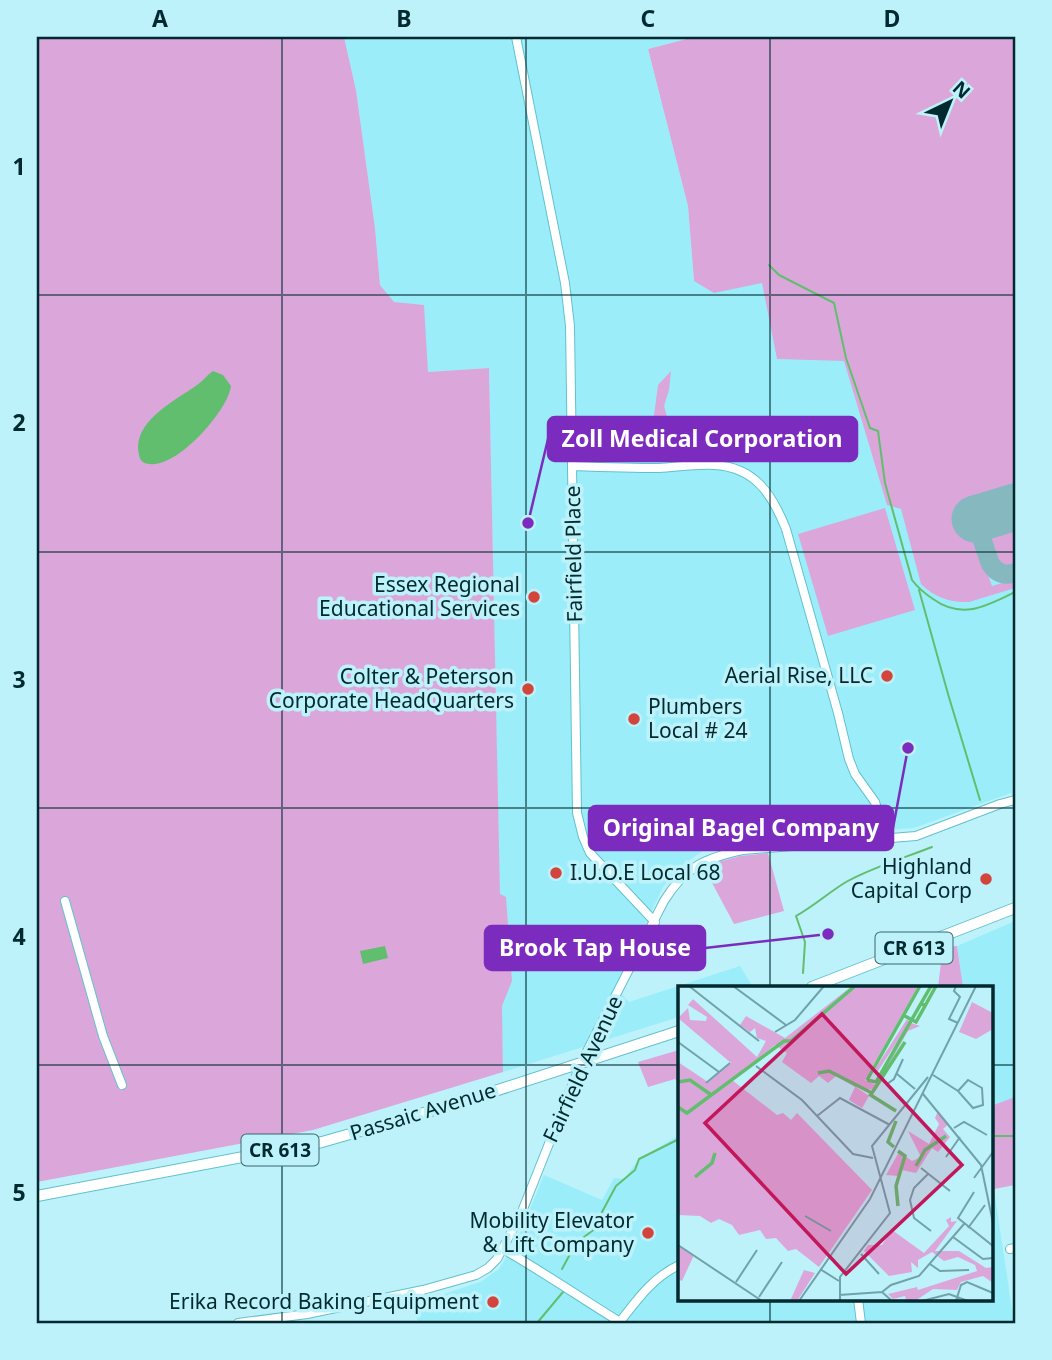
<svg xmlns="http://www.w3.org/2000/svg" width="1052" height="1360" font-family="'Noto Sans',sans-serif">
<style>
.built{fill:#9beef9}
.green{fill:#dba7da}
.water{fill:#61be6f}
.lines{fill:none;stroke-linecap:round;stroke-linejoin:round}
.stream{stroke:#61be6f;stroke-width:2}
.taxiway{stroke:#86b8bf;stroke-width:19}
.runway{stroke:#86b8bf;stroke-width:47}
.minor-casing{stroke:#61c1cd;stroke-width:10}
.major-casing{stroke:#61c1cd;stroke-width:12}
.minor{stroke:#fff;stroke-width:8}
.major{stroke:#fff;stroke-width:10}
.grid{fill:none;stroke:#002a2f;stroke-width:2;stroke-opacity:0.55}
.poi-dot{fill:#d3443d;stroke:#bdf2fa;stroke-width:2.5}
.labels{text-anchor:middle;stroke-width:7;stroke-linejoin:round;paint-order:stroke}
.shield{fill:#bdf2fa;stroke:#39666c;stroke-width:2}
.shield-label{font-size:19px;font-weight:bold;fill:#002a2f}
.street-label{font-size:21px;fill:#002a2f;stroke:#bdf2fa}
.poi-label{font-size:21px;fill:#002a2f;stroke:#bdf2fa;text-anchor:end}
.inset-river{fill:none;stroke:#61be6f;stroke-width:3.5}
.inset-road{fill:none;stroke:#71a2a9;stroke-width:2}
.view{fill:#c2185b;fill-opacity:0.15;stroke:#c2185b;stroke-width:3.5}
.inset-edge{fill:none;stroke:#002a2f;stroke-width:3.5}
.leader{fill:none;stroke:#7b2cbf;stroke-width:2.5}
.callout-dot{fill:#7b2cbf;stroke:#bdf2fa;stroke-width:2.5}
.callout{fill:#7b2cbf;stroke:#7b2cbf;stroke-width:2.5}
.callout-label{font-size:23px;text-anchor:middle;font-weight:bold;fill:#fff}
.neatline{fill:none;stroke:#002a2f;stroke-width:2.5}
.grid-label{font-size:23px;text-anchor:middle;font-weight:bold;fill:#002a2f}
</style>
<rect width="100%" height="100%" fill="#bdf2fa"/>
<path class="built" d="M 344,37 L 694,37 L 648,49 L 688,206 L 694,281 L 1015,37 L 1015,803 L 1011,793 L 914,828 L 771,839 L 703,851 L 682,865 L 663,887 L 616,988 L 629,1002 L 740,966 L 753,987 L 679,987 L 679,1017 L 503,1072 L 489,368 L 406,374 L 393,302 L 380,285 L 375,228 L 356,90 Z
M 1015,921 L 1015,1102 L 991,1111 L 991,987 L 963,987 L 957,946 Z
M 679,1135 L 679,1299 L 991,1299 L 991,1169 L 1014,1323 L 418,1323 L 413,1302 L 444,1294 L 480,1282 L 499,1269 L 519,1236 L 544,1175 L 602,1200 L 614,1178 L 624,1179 L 638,1160 Z"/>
<path class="green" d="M 37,37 L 344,37 L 356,90 L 375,228 L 380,285 L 394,302 L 424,305 L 428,372 L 489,368 L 500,894 L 506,897 L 512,981 L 502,1006 L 503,1072 L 313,1130 L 37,1182 Z
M 694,37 L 1015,37 L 1015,492 L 965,508 L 992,586 L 1015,579 L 1015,588 L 969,602 C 950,603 934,597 921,584 L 901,509 L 887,505 L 844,361 L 777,359 L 762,283 L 714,293 L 694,281 L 688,206 L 648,49 Z
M 671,371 L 669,390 L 664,406 L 676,450 L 664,452 L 650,446 L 658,385 Z
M 885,508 L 915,610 L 828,636 L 798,534 Z
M 1015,521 L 1015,566 C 995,570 992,554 989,538 L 996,526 Z
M 768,853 L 784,911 L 734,924 L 703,866 L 740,856 Z
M 957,946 L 963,987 L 938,987 L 943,947 Z
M 679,1050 L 679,1084 L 675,1079 L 648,1087 L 638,1062 Z
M 1015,1097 L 1015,1185 L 994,1189 L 991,1169 L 991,1106 Z"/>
<path class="water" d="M 213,371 L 223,375 L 231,386 C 228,411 177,468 150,464 C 144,464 140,461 139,455 C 131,422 176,400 197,385 C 203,381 207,375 213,371 Z
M 385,946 L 388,958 L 363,964 L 360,951 Z"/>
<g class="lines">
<path class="stream" d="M 769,265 L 779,275 L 834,303 L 846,358 L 870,428 L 878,431 L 885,483 L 912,580 C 918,588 924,593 933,599 C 962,620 987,606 1015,592
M 919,590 L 948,694 L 980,800
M 803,973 L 805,942 L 796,916 C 814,906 828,893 846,882 C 873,867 904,858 932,847
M 991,1133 L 994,1136 L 1015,1136
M 562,1269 L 576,1243 L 596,1228 L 602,1212 L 616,1186 L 635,1170 L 639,1159 L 679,1139
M 537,1323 L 563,1292"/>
<path class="taxiway" d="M 975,519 L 990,563 C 996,573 1004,576 1015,573"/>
<path class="runway" d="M 975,519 L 1015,507"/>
<g class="minor-casing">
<path id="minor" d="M 516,37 L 565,283 L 570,326 L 577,813 L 583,837 L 590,853 L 655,922
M 572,466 C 601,467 630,468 659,468 C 677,467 696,464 714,465 C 755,467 772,494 786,529 L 838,713 L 849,759 L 855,774 L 875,802 L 886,838
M 65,901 L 103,1036 L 122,1085
M 503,1249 C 543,1272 581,1298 620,1322
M 1010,1249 L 1015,1248
M 858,1299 L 861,1323
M 238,1323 L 307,1314 L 423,1290 L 476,1275 L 488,1268 L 497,1259 L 521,1214 L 581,1063 L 664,901 C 685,867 705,858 743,850 L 916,836 L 1000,804 L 1015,800
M 619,1323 C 637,1300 652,1278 679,1265"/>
</g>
<g class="major-casing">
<path id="major" d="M 812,987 L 1015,908
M 37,1196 L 322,1142 L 455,1104 L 679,1031"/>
</g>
<use href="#minor" class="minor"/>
<use href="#major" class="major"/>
</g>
<path class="grid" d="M 282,37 L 282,1323M 526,37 L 526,1323M 770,37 L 770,987M 37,295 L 1015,295M 37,552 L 1015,552M 37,808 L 1015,808M 37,1065 L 679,1065M 991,1065 L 1015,1065M 770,1299 L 770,1323"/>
<g class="poi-dot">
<circle cx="534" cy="597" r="7"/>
<circle cx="887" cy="676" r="7"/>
<circle cx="528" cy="689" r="7"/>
<circle cx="634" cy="719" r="7"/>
<circle cx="556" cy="873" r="7"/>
<circle cx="986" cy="879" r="7"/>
<circle cx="648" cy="1233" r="7"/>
<circle cx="493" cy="1302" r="7"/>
</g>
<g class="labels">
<g class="shield">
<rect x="875.5" y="932.5" width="77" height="31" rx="5"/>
<rect x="241.5" y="1134.5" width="77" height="31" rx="5"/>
</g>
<g class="shield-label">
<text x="914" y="955">CR 613</text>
<text x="280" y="1157">CR 613</text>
</g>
<g class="street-label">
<text transform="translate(574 554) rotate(-91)" y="7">Fairfield Place</text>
<text transform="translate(583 1069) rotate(-65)" y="7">Fairfield Avenue</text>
<text transform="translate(423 1112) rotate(-17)" y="7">Passaic Avenue</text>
</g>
<g class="poi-label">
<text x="520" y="592">Essex Regional<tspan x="520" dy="24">Educational Services</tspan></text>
<text x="873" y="683">Aerial Rise, LLC</text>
<text x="514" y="684">Colter &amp; Peterson<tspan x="514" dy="24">Corporate HeadQuarters</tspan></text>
<text x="648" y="714" text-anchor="start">Plumbers<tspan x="648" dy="24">Local # 24</tspan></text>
<text x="972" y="874">Highland<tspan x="972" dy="24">Capital Corp</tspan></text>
<text x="570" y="880" text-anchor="start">I.U.O.E Local 68</text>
<text x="634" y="1228">Mobility Elevator<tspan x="634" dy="24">&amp; Lift Company</tspan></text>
<text x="479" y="1309">Erika Record Baking Equipment</text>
</g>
</g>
<g transform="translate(678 986)">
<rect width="315" height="315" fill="#bdf2fa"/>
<path d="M 174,0 L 240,0 L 187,94 L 198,99 L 233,37 L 242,40 L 230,45 L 196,104 L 178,101 L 191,110 L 184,122 L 171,114 L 177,101 L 158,90 L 150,97 L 141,90 L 133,97 L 104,76 L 109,67 L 97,59 L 54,94 L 99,129 L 105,127 L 113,134 L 119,127 L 194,204 L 141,281 L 118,263 L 110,265 L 98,252 L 88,253 L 82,244 L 61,249 L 54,239 L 41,233 L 33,237 L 22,230 L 0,229 L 0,76 L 30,96 L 53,77 L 0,32 L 10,22 L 12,34 L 28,35 L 29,31 L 10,19 L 15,13 L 79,71 L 88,55 L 79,52 L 77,42 L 72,46 L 62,39 L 68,30 L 107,52 ZM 294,16 L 315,27 L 315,43 L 298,53 L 281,46 ZM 229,33 L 232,36 L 198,88 L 197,83 ZM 260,125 L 271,138 L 265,143 L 272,151 L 260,166 L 254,162 L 238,187 L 224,184 L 221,190 L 208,189 L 221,166 L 234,175 L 243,171 L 230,145 L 251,158 L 261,138 L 257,132 ZM 273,231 L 273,236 L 279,235 L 257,265 L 281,265 L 308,282 L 315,281 L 315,297 L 305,290 L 283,296 L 279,304 L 255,303 L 237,315 L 228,315 L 227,310 L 215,313 L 210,308 L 239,301 L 240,304 L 299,285 L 297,279 L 280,271 L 266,275 L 254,266 L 240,274 L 240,282 L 233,276 L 234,286 L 211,290 L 186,265 L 190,259 L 204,259 L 214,244 L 246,267 L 271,240 L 268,234 ZM 0,259 L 16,269 L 4,295 L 0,293 ZM 126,284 L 137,287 L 119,315 L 112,315 Z" fill="#dba7da"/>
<path class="inset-river" d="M 247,20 L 258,0M 225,29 L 238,36 L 247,20 L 243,17M 140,87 L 151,85 L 194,107 L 227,56M 189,94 L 198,96 L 253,0M 189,94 L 242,0M 0,96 L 12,94 L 32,108M 191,108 L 218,125M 0,121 L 9,127 L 106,55 L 113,55 L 177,0M 216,161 L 210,156 L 218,135M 220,165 L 227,170 L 218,200 L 220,220M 238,180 L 247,164 L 268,150M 17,191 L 34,177 L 37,167"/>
<path class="inset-road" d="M 11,0 L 81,55M 55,0 L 108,39M 278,0 L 276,5 L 282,11 L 271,33 L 280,37M 97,46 L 117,34 L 146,0M 0,56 L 41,86M 78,80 L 124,114 L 175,168 L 195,172M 219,88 L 237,103M 255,89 L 280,105 L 295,122 L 305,119 L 304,102 L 290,94 L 280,105M 28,97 L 52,77M 209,98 L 216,93 L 225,73M 245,108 L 303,179 L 315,237M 139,130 L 162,112 L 212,139M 276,142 L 286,136 L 309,149M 268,171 L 282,151M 243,182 L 272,205M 250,188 L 236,202 L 232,214 L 236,232 L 253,245M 296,192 L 315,166M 296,206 L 280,232 L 315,260M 127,230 L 153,245M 290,242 L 307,219M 275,251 L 305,273 L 315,272M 0,259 L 84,315M 183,268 L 201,288M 252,278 L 262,285 L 291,284M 142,283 L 161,295M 58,296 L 79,264M 204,306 L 213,299 L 241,290 L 286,238M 161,309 L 204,306 L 214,315M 81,311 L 104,276M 121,315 L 192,213 L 298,0M 162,315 L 162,291 L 212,227 L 194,160 L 250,91M 244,315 L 271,308 L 290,315M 278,315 L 283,299 L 289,296 L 315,307"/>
<path class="view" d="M 144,28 L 284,179 L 168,288 L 27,137 Z"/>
<rect width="315" height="315" class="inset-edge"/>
</g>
<path class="leader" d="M528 523L548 439M908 748L893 828M828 934L705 948"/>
<g class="callout-dot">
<circle cx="528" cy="523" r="7"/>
<circle cx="908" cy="748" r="7"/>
<circle cx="828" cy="934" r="7"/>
</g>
<g class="callout">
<rect x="548" y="417" width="309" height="44" rx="7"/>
<rect x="589" y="806" width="304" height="44" rx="7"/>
<rect x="485" y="926" width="220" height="44" rx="7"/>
</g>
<g class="callout-label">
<text x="702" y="447">Zoll Medical Corporation</text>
<text x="741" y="836">Original Bagel Company</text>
<text x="595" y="956">Brook Tap House</text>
</g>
<rect width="1052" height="1360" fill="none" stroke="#bdf2fa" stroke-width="77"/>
<g transform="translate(950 102) rotate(43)" stroke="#bdf2fa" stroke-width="5" paint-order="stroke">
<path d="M0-5L12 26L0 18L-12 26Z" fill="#002a2f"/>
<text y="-10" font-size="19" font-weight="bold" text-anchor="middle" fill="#002a2f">N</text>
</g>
<rect x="38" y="38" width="976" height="1284" class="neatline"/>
<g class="grid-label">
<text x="160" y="27">A</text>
<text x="404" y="27">B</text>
<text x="648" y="27">C</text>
<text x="892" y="27">D</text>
<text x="19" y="175">1</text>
<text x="19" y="431">2</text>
<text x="19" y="688">3</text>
<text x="19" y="945">4</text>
<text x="19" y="1201">5</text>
</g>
</svg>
